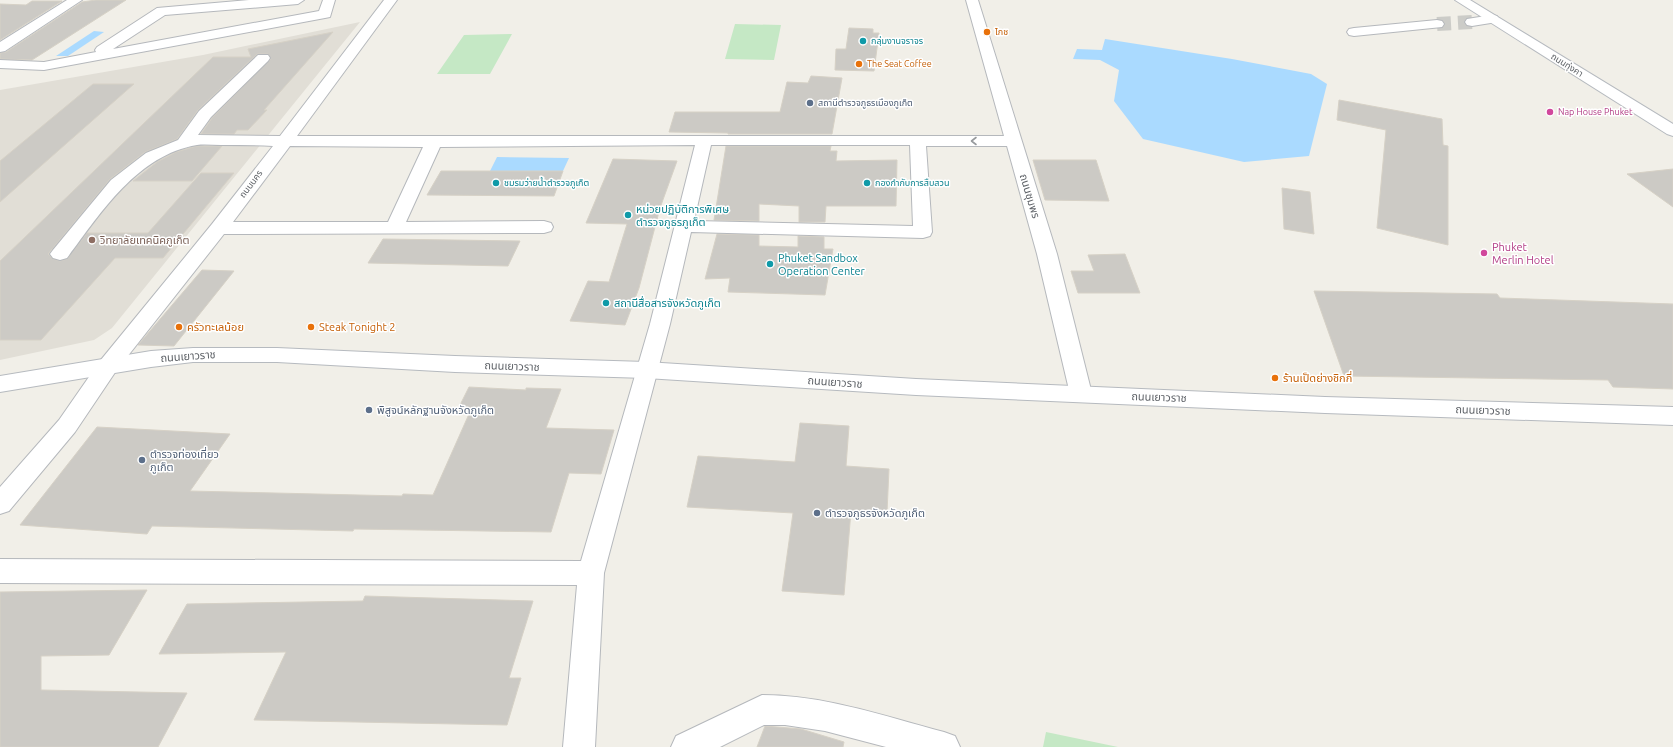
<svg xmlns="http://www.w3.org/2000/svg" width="1673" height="747" font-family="Ubuntu,'Noto Sans Thai',sans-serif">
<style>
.education{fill:#e1ded6}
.green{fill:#c5e8c5}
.water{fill:#aadaff}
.building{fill:#cccac5;stroke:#d6d1c6}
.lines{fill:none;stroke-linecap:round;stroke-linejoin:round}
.minor-tunnel{stroke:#ccccc8;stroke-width:14;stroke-dasharray:14 7;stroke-linecap:butt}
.minor-casing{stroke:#b5b8bc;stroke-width:2}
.secondary-casing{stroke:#b6babf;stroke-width:2}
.minor{fill:#fff;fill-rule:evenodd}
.secondary{fill:#fff;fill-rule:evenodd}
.oneway{stroke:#979a9d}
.food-dot{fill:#e8710a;stroke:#fff;stroke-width:1.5}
.culture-dot{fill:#0f9aa8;stroke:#fff;stroke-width:1.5}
.service-dot{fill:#5c6f8a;stroke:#fff;stroke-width:1.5}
.hotel-dot{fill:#d1479c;stroke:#fff;stroke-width:1.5}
.education-dot{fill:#8d6e63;stroke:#fff;stroke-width:1.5}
.labels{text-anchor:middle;stroke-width:3;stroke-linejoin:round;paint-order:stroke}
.far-food-label{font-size:9px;fill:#c56008;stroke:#fff;text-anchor:start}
.far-culture-label{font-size:9px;fill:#0d838f;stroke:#fff;text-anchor:start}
.far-street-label{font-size:9px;fill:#5f6368;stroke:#fff}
.far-service-label{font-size:9px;fill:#4e5e75;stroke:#fff;text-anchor:start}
.far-hotel-label{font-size:9px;fill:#b23c85;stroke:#fff;text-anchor:start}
.street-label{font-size:11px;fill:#5f6368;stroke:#fff}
.culture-label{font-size:11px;fill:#0d838f;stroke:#fff;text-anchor:start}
.education-label{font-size:11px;fill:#785e54;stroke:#fff;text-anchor:start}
.hotel-label{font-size:11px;fill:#b23c85;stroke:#fff;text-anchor:start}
.food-label{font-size:11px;fill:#c56008;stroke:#fff;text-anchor:start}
.service-label{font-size:11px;fill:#4e5e75;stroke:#fff;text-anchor:start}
</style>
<rect width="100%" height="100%" fill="#f1efe8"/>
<path class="education" d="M 360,22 L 112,328 L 94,340 L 0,360 L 0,90 L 203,55 Z"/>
<path class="green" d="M 735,24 L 781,25 L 774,60 L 725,59 Z
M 512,34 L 490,74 L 437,74 L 464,35 Z
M 1046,732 L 1118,747 L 1043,747 Z"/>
<path class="water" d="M 94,31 L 104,32 L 68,56 L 56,56 Z
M 1105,39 L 1232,59 L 1311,74 L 1327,84 L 1309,156 L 1244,162 L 1143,139 L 1114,101 L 1119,70 L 1100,60 L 1073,59 L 1077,49 L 1102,50 Z
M 497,157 L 569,158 L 563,171 L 490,171 Z"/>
<path class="building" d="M 96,0 L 126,0 L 32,60 L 0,59 L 0,53 L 6,52 L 82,2 Z
M 32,1 L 62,1 L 0,40 L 0,4 L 26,5 Z
M 849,28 L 873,29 L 873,33 L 879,33 L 874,71 L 835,70 L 836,49 L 846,49 Z
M 333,32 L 264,110 L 267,110 L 248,130 L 237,130 L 234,134 L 201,134 L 212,118 L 271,59 L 268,54 L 257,54 L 198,110 L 177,139 L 145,152 L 110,179 L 48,254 L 53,259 L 60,261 L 67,259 L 87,233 L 148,233 L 201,173 L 234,173 L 163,258 L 115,258 L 41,340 L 0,340 L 0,261 L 213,57 L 251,57 L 248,49 Z
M 811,76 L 842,78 L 832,134 L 728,134 L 728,133 L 669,132 L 675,112 L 780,112 L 787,82 L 808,83 Z
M 93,84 L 134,84 L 0,202 L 0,161 Z
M 1339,100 L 1442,119 L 1443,145 L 1448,146 L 1448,245 L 1377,228 L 1386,130 L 1337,120 Z
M 197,146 L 222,146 L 192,181 L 133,181 L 157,162 L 176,152 Z
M 726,146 L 831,146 L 830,151 L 837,151 L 836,161 L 897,160 L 896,206 L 826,206 L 825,222 L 799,222 L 799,206 L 759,204 L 759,221 L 714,220 Z
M 613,159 L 677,161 L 660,208 L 639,288 L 625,325 L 570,321 L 588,281 L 609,282 L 627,224 L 586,223 Z
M 1033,160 L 1096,160 L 1109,201 L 1045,200 Z
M 1673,169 L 1673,207 L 1627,174 Z
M 441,171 L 563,171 L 554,196 L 427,195 Z
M 1282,188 L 1310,192 L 1314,234 L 1284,229 Z
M 717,234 L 759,235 L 759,246 L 798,247 L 798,236 L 824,237 L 824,249 L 833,249 L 825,295 L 728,292 L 730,278 L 705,279 Z
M 383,239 L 520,241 L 508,266 L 368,263 Z
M 1125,254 L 1140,293 L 1078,293 L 1071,271 L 1094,271 L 1088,255 Z
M 202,270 L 234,271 L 174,346 L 138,345 Z
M 1314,291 L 1497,294 L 1500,298 L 1673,304 L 1673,389 L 1613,387 L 1608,380 L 1344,376 Z
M 469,387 L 526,390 L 526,388 L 561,389 L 546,428 L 614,430 L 601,474 L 569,473 L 551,532 L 354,529 L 353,531 L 152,526 L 147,534 L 20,525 L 97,427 L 230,434 L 190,491 L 402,496 L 403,494 L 433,495 L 469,414 L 456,413 Z
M 800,423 L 849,426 L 846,466 L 889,469 L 887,513 L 851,511 L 844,595 L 782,591 L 793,513 L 687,507 L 698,456 L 795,462 Z
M 147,590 L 109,655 L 41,656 L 41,690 L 187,693 L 158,747 L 0,747 L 0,592 Z
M 365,596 L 533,601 L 509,678 L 521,678 L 507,725 L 254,720 L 286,652 L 159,654 L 187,604 L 363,601 Z
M 765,726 L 801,729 L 844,742 L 843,747 L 757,747 Z"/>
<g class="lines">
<path class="minor-tunnel" d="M 1437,24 L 1472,22"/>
<g class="minor-casing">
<path id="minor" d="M 67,0 L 82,0 L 5,51 L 0,52 L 0,42 Z
M 249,0 L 304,0 L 298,4 L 165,15 L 113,49 L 319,11 L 323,0 L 335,0 L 330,17 L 325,18 L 44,70 L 0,68 L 0,60 L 44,62 L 96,52 L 95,50 L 97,47 L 157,8 Z
M 384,0 L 397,0 L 297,136 L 1004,136 L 966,0 L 978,0 L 1057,254 L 1092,394 L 1089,400 L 1081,402 L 1073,400 L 1070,394 L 1037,254 L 1007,146 L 926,146 L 932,232 L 930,236 L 923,238 L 691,232 L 670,324 L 604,573 L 595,747 L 563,747 L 577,585 L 0,583 L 0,559 L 581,561 L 650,324 L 695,145 L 440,147 L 406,222 L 544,221 L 551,223 L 553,227 L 551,231 L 544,233 L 224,234 L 116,371 L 75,432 L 9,511 L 0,514 L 0,487 L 59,420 L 100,361 L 212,224 L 273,146 C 255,145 238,145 221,145 C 213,145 204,144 197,145 C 137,155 100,214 67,258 L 60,260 L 53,258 L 50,254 L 53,250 L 111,180 L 146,153 L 178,140 L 199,111 L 258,55 L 268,55 L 270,58 L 268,61 L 211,117 L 198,135 L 280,136 ZM 711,145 L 910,145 L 913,226 L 694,221 ZM 290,146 L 423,147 L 388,222 L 233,222 Z
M 1492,15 L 1497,16 L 1499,19 L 1497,22 L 1472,26 L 1467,25 L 1465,22 L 1467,19 Z
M 1437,20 L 1442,21 L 1444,24 L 1442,27 L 1354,36 L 1349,35 L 1347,32 L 1349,29 L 1354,28 Z
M 762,695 C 824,695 884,716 944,732 L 955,736 L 960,747 L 886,747 L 825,731 L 785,725 L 764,725 L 720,747 L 671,747 L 676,736 Z"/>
</g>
<g class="secondary-casing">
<path id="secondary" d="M 1455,0 L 1470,0 L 1673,124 L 1673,136 L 1667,134 Z
M 193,348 L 277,348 L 455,356 L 646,362 L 916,379 L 1325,397 L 1673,407 L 1673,425 L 1325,413 L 916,395 L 646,378 L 455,372 L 277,362 L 193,362 L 151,367 L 0,392 L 0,376 L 151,351 Z"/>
</g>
<use href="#minor" class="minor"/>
<use href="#secondary" class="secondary"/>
</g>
<defs><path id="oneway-chevron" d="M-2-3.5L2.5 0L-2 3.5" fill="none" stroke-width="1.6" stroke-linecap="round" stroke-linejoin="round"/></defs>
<use class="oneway" href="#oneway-chevron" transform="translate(974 141) rotate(-180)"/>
<g class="food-dot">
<circle cx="987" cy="32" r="4"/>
<circle cx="859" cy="64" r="4"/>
<circle cx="179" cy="327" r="4"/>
<circle cx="311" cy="327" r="4"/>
<circle cx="1275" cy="378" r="4"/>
</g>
<g class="culture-dot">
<circle cx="863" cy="41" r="4"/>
<circle cx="496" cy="183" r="4"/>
<circle cx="867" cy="183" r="4"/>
<circle cx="628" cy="215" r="4"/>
<circle cx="770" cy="264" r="4"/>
<circle cx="606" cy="303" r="4"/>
</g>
<g class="service-dot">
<circle cx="810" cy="103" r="4"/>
<circle cx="369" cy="410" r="4"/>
<circle cx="142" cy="460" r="4"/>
<circle cx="817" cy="513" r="4"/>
</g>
<g class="hotel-dot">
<circle cx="1550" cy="112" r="4"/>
<circle cx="1484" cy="253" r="4"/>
</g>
<circle class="education-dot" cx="92" cy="240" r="4"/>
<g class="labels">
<g class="far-food-label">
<text x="995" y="35">ไกช</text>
<text x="867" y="67">The Seat Coffee</text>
</g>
<g class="far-culture-label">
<text x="871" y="44">กลุ่มงานจราจร</text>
<text x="504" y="186">ชมรมว่ายน้ำตำรวจภูเก็ต</text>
<text x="875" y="186">กองกำกับการสืบสวน</text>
</g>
<g class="far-street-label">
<text transform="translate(1567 65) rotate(32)" y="3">ถนนทุ่งคา</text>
<text transform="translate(251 184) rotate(-53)" y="3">ถนนนคร</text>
</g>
<g class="far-service-label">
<text x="818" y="106">สถานีตำรวจภูธรเมืองภูเก็ต</text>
</g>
<g class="far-hotel-label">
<text x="1558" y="115">Nap House Phuket</text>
</g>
<g class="street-label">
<text transform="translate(1030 196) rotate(73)" y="4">ถนนชุมพร</text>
<text transform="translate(188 356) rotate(-4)" y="4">ถนนเยาวราช</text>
<text transform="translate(512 366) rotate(2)" y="4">ถนนเยาวราช</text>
<text transform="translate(835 382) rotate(4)" y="4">ถนนเยาวราช</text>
<text transform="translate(1159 397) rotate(2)" y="4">ถนนเยาวราช</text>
<text transform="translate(1483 410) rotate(2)" y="4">ถนนเยาวราช</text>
</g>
<g class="culture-label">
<text x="636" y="213">หน่วยปฏิบัติการพิเศษ<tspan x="636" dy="13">ตำรวจภูธรภูเก็ต</tspan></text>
<text x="778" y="262">Phuket Sandbox<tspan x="778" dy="13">Operation Center</tspan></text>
<text x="614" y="307">สถานีสื่อสารจังหวัดภูเก็ต</text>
</g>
<g class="education-label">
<text x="100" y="244">วิทยาลัยเทคนิคภูเก็ต</text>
</g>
<g class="hotel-label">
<text x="1492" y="251">Phuket<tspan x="1492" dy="13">Merlin Hotel</tspan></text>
</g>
<g class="food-label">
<text x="187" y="331">ครัวทะเลน้อย</text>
<text x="319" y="331">Steak Tonight 2</text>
<text x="1283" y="382">ร้านเป็ดย่างชิกกี่</text>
</g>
<g class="service-label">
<text x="377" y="414">พิสูจน์หลักฐานจังหวัดภูเก็ต</text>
<text x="150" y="458">ตำรวจท่องเที่ยว<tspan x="150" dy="13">ภูเก็ต</tspan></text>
<text x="825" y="517">ตำรวจภูธรจังหวัดภูเก็ต</text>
</g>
</g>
</svg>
